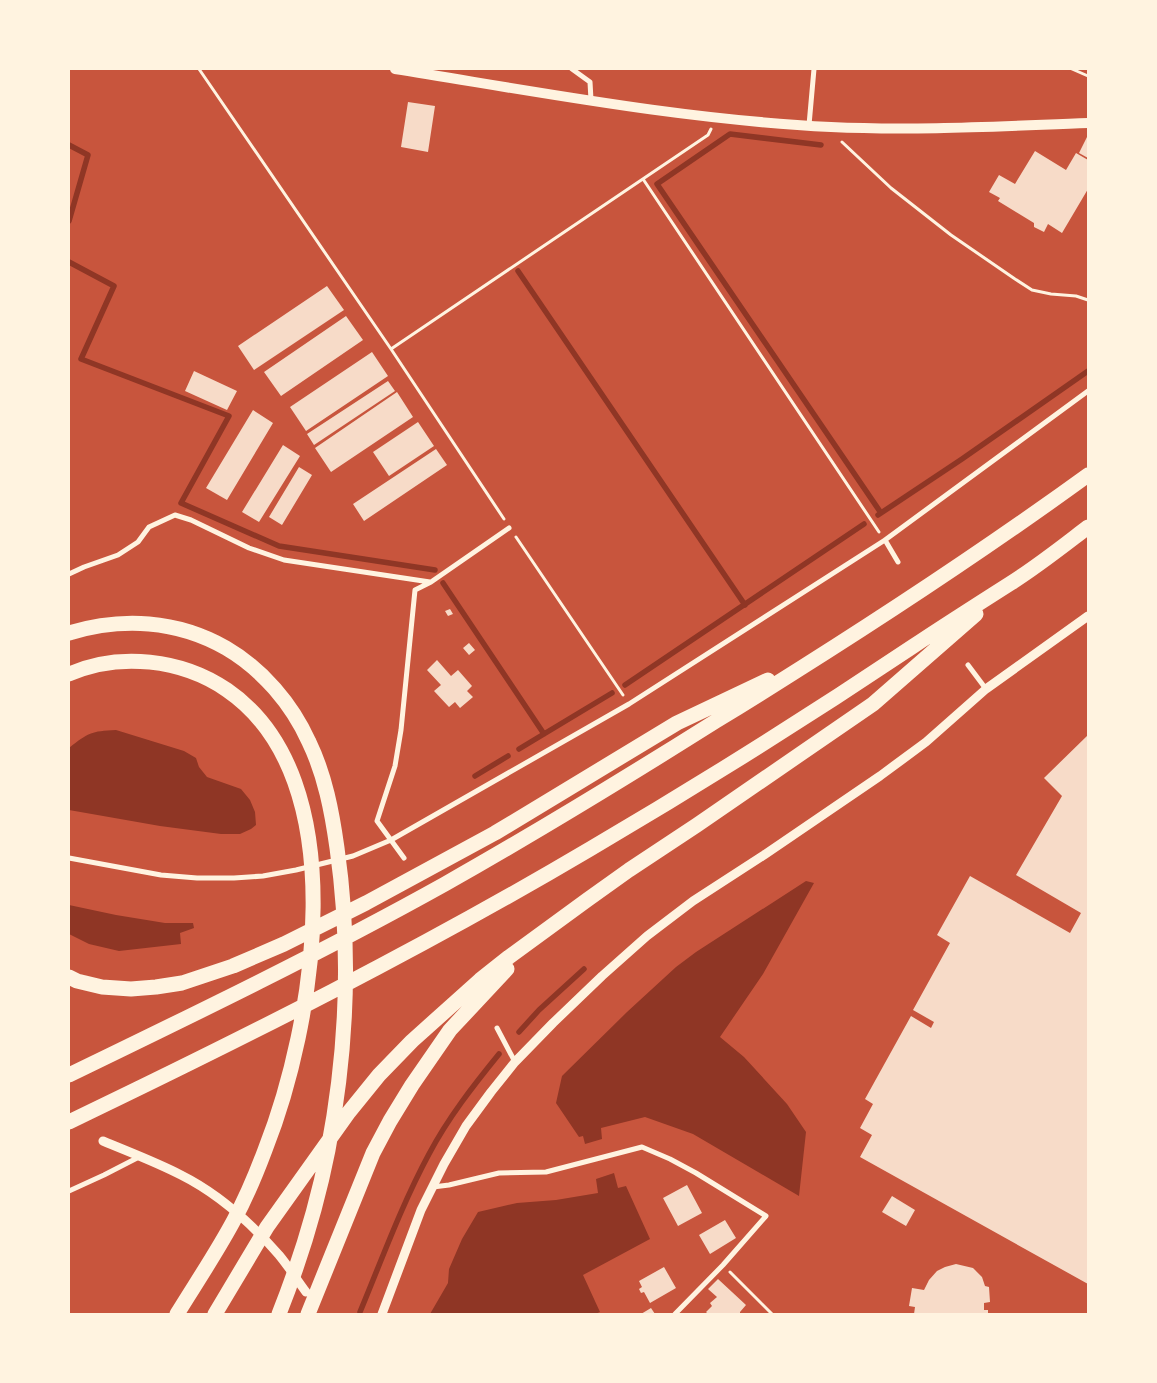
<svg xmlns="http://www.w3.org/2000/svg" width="1157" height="1383" font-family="Georgia,serif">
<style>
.water{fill:#8f3625}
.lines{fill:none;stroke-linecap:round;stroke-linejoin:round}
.stream{stroke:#8f3625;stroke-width:5.5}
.building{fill:#f7dbc8}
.path{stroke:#fff3e0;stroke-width:3}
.minor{stroke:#fff3e0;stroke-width:5}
.tertiary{stroke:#fff3e0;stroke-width:9}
.secondary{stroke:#fff3e0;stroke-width:10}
.motorway{stroke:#fff3e0;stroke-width:15}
</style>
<rect width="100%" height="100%" fill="#c8553d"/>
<path class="water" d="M 116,730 L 184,751 L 196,758 L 199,767 L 207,777 L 241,789 L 250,800 L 255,812 L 256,825 L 251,829 L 240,834 L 221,834 L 160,826 L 69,810 L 69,748 C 88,733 91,731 116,730 Z
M 806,881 L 814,883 L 763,974 L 720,1037 L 744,1057 L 787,1104 L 806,1132 L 799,1196 L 693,1134 L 645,1117 L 601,1128 L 602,1139 L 585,1144 L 583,1136 L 579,1137 L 556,1103 L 562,1076 L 627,1012 L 676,967 L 696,952 Z
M 69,905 L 116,915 L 165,923 L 193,923 L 194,928 L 180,933 L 181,944 L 119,951 L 89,944 L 69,934 Z
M 614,1173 L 618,1188 L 626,1186 L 650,1239 L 583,1275 L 600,1312 L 595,1314 L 430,1314 L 448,1283 L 449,1269 L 462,1239 L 478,1212 L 517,1203 L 556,1200 L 598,1193 L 596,1179 Z"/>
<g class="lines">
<path class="stream" d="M 69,145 L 88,155 L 69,221
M 821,145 L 730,134 L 657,184 L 881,513
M 69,262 L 114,286 L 81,359 L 229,416 L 181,503 L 279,546 L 435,570
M 518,271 L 745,605
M 878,515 L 962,459 L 1088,371
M 443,583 L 544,734
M 625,685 L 864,524
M 519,749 L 612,693
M 475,776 L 508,756
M 519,1032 L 539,1010 L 584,969
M 360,1312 C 382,1259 402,1204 429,1154 C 448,1118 473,1086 499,1054"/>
</g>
<path class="building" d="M 408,102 L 435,106 L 428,152 L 401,147 Z
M 1088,135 L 1088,158 L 1079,153 Z
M 1035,151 L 1066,170 L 1076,153 L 1088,160 L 1088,189 L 1062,233 L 1048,224 L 1044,232 L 1034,227 L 1034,223 L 998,201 L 1000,198 L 989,192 L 999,175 L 1015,184 Z
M 327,286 L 344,310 L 254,370 L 238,346 Z
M 346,316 L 363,340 L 281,396 L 264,372 Z
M 372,352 L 388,376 L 306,431 L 290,407 Z
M 194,371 L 237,391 L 227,410 L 185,391 Z
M 388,381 L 395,391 L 314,445 L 307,434 Z
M 397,392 L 413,417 L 331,472 L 315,448 Z
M 253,410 L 273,423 L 227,500 L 206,488 Z
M 418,422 L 434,446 L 389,476 L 373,452 Z
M 283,445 L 300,456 L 259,522 L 242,512 Z
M 436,449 L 447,465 L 364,521 L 353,504 Z
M 299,467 L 312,475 L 282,525 L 269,517 Z
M 450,609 L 453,614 L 448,616 L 445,611 Z
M 469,643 L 475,650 L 469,655 L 463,648 Z
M 437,660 L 451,676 L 458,670 L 472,686 L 467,691 L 473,697 L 460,708 L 455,702 L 449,707 L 434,691 L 441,685 L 427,670 Z
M 1088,735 L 1088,1284 L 860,1157 L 872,1135 L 860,1128 L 873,1104 L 865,1099 L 911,1016 L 931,1028 L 934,1022 L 913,1010 L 950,943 L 937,935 L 970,876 L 1070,933 L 1081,913 L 1016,875 L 1062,796 L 1044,778 Z
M 687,1185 L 702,1213 L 678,1226 L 663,1198 Z
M 892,1196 L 915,1210 L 906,1226 L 882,1212 Z
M 725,1220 L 736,1238 L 710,1254 L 699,1235 Z
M 956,1264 L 973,1268 L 982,1277 L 985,1286 L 989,1287 L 990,1302 L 984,1303 L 984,1310 L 988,1310 L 988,1314 L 914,1314 L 915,1307 L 909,1306 L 912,1288 L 924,1290 L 929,1280 L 937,1271 L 945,1267 Z
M 664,1267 L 676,1288 L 650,1303 L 644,1292 L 641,1293 L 639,1289 L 642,1287 L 639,1281 Z
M 718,1279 L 746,1305 L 740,1312 L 740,1314 L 708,1314 L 706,1312 L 712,1306 L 710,1303 L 717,1297 L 708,1289 Z
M 651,1308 L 655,1314 L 641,1314 Z"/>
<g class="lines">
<path class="path" d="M 199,69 L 391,349 L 504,519
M 1072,69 L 1088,76
M 842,142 L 891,188 L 951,235 L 1015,279 L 1032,290 L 1051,294 L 1076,296 L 1088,300
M 643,179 L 879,532
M 391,349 L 708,135 L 711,129
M 516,537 L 623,695
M 730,1272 L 772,1314"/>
<path class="minor" d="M 572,69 L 590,82 L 591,100
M 809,125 L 814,69
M 885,540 L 898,562
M 69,574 L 84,567 L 118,555 L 138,542 L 149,527 L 175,515 L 191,520 L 249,548 L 284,560 L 430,582
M 968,665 L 986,689
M 69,858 L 161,875 L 197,878 L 234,878 L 263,876 L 296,870 L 353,856 L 391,840 L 629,704 L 885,540 L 1088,391
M 404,858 L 377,821 L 395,766 L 401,730 L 415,590 L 431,582 L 509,528
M 497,1028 L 515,1062
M 433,1187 L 449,1185 L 499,1173 L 546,1172 L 642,1147 L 670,1159 L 696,1173 L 766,1216 L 723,1265 L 675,1314
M 69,1191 L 104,1175 L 139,1157"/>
<path class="tertiary" d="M 103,1141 C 129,1152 156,1162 181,1175 C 219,1194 251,1223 279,1255 C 289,1267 297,1280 306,1292
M 382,1314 L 421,1210 L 444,1164 L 466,1126 L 491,1092 L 515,1062 L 553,1023 L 602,976 L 647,936 L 693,901 L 764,855 L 880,776 L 926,742 L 986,689 L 1088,616"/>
<path class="secondary" d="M 395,69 C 539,92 685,120 831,127 C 916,131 1003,126 1088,123"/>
<path class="motorway" d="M 69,633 C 122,617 177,620 226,648 C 262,669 292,704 309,742 C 325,775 332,812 337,848 C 351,947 347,1051 328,1150 C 317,1206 300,1261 279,1314
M 69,674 C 119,652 182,659 227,690 C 357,779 314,1026 265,1150 C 256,1174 246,1198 234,1220 C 217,1252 196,1283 177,1314
M 69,977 L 77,981 L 102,987 L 131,989 L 156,987 L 182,983 L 233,966 L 284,944 L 366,903 L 495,833 L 677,723 L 768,680
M 69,1075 C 195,1014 323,952 445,884 C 537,832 627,777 716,721 C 843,643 968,562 1088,475
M 69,1122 C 246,1037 421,949 590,849 C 699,785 806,718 912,647 C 945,625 978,604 1011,583 C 1038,566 1063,546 1088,527
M 215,1314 L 267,1227 L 349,1112 L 379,1075 L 412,1041 L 480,980 L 509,957 L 587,900 L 629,870 L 697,825 L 873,704 L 976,614
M 308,1314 L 373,1153 L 390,1121 L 412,1085 L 450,1030 L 507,969"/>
</g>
<rect width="1157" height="1383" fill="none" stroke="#fff3e0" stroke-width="140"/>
</svg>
